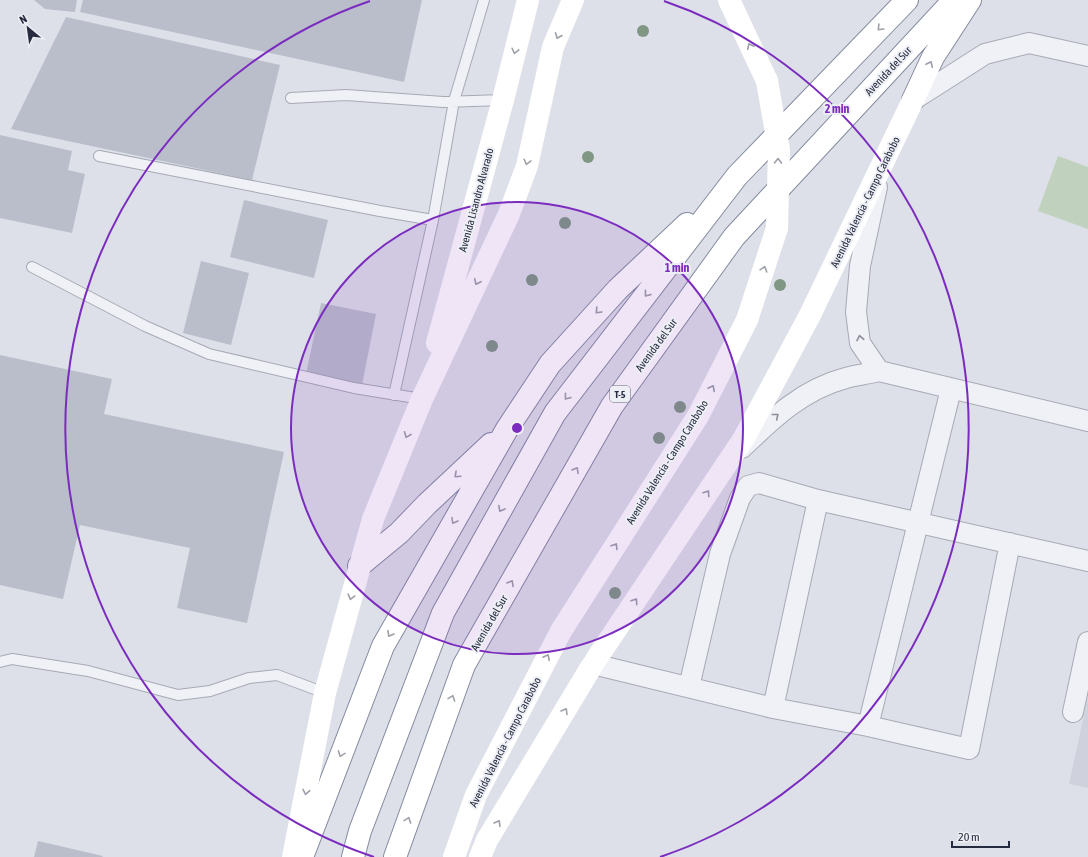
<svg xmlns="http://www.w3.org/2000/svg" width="1088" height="857" font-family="'Asap Condensed',sans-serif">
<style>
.built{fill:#cfd2dd}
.green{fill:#c0d2be}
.building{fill:#babecb}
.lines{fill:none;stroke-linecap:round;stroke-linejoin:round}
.lane-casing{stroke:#a6aab5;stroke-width:12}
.street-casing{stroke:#a6aab5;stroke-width:22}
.highway-casing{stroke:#848b9f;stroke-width:24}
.lane{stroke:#f0f1f6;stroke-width:10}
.street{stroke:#f0f1f6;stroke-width:20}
.secondary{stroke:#fff;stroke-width:22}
.highway{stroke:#fff;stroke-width:22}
.secondary-bridge{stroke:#fff;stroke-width:22}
.tree{fill:#809784}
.oneway{stroke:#9da0a9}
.oneway2{stroke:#8b8e9a}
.ring{fill:none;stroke:#7b2cbf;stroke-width:2}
.labels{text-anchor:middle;stroke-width:4;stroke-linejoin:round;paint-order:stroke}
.shield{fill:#edeff5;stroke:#626676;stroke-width:1}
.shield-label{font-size:10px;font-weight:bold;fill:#262b3f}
.street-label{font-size:11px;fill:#262b3f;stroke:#edeff5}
.centre{fill:#7b2cbf;stroke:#edeff5;stroke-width:2}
.ring-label{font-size:12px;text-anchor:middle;font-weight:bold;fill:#7b2cbf;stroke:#edeff5;stroke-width:4;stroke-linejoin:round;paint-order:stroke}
</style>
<rect width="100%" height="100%" fill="#dde0e8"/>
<path class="built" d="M 1088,696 L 1088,788 L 1069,784 Z"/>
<path class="green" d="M 1058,156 L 1088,167 L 1088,229 L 1038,211 Z"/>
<path class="building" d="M 34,0 L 77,0 L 75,12 L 45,9 Z
M 83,0 L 422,0 L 404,82 L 80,12 Z
M 66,17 L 280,65 L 252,180 L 11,129 Z
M 0,135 L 72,151 L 68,170 L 85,174 L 72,233 L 0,218 Z
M 244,200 L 328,220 L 314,278 L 230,257 Z
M 201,261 L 249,273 L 231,345 L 183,333 Z
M 321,303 L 376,314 L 362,385 L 306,374 Z
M 0,355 L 112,379 L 104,414 L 284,452 L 247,623 L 177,608 L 190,548 L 80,525 L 63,599 L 0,585 Z
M 38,841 L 103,856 L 102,857 L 34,857 Z"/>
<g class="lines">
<g class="lane-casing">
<path id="lane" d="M 291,98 L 346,95 L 443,102 L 503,100
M 99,156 L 380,211 L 433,220
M 32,267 L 145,326 L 209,354 L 354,388 L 422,399
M 394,395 L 433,220 L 454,101 L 484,0
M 0,662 L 12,659 L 88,671 L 178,695 L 210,691 L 249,678 L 277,675 L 325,693"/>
</g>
<g class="street-casing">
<path id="street" d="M 913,100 L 985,54 L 1029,43 L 1088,56
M 877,187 L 860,266 L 856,312 L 860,343 L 879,371
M 742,448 C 772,419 803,389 846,378 C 856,375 868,374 879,371 L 1088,421
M 593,664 L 773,708 L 868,726 L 969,749 L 1010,543
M 689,687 L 720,554 L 740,498 L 748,486 L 759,483 L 818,500 L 1088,561
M 773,708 L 818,500
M 1073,712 L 1088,642
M 868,726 L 951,389"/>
</g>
<g class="highway-casing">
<path id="highway" d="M 913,100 L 933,57 L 970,0
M 359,566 L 399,533 L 427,504 L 491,444
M 302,857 L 383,646 L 507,429 L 550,364 L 618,289 L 687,224
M 353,857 L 360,831 L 443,613 L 555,413 L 737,176 L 907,0
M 395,857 L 464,665 L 612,406 L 734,237 L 954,0"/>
</g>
<use href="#lane" class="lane"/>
<use href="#street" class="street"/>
<path class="secondary" d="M 729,0 L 767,81
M 437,343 L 503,100 L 528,0
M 293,857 L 325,693 L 373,519 L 422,399 L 509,214 L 527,166 L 553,47 L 573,0
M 454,857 L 476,795 L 561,631 L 698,416 L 747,320 L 777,228
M 480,857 L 487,840 L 593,664 L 744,438 L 810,315 L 913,100"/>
<use href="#highway" class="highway"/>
<path class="secondary-bridge" d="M 767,81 L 779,150 L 777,228"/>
</g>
<g class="tree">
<circle cx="643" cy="31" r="6"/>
<circle cx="588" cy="157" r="6"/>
<circle cx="565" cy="223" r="6"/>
<circle cx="532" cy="280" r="6"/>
<circle cx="780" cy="285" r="6"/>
<circle cx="492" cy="346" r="6"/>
<circle cx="680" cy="407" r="6"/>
<circle cx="659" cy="438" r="6"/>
<circle cx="615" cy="593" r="6"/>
</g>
<defs><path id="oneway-chevron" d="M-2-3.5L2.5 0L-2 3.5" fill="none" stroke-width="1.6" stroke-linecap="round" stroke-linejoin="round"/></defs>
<g class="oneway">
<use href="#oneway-chevron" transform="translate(880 28) rotate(134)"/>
<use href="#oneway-chevron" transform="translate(558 36) rotate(113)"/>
<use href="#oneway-chevron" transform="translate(750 46) rotate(-115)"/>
<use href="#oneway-chevron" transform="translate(515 51) rotate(104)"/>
<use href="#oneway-chevron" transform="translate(930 64) rotate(-65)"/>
<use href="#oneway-chevron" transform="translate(778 161) rotate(-89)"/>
<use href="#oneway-chevron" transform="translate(527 162) rotate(104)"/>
<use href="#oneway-chevron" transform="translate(764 269) rotate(-72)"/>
<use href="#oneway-chevron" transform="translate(477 282) rotate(115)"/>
<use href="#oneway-chevron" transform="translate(647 294) rotate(128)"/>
<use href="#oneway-chevron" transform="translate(598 311) rotate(133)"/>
<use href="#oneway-chevron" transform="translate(712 388) rotate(-63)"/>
<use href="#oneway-chevron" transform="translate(567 397) rotate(128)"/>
<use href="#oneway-chevron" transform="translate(407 435) rotate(112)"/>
<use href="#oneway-chevron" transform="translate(576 470) rotate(-60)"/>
<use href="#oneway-chevron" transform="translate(457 475) rotate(137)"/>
<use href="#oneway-chevron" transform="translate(707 493) rotate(-56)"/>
<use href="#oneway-chevron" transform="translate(501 509) rotate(119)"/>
<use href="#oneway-chevron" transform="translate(454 521) rotate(120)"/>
<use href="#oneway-chevron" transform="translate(615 546) rotate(-58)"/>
<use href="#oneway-chevron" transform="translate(511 583) rotate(-60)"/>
<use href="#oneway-chevron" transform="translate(351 597) rotate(105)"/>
<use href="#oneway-chevron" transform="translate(635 601) rotate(-56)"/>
<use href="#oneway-chevron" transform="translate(390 634) rotate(120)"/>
<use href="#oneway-chevron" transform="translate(547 657) rotate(-63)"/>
<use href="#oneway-chevron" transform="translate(452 698) rotate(-70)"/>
<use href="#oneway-chevron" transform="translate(565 711) rotate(-59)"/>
<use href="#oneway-chevron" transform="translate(341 754) rotate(111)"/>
<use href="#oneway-chevron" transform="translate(306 792) rotate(101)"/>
<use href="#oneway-chevron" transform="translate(408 820) rotate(-70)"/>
<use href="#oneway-chevron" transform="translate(498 823) rotate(-59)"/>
</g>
<g class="oneway2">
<use href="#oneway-chevron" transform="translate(860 338) rotate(-101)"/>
<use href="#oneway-chevron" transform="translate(776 416) rotate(-39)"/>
</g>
<circle cx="517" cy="428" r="226" fill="#7b2cbf" fill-opacity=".12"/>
<g class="ring">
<circle cx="517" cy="428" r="226"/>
<path d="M374 857A452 452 0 0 1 370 1M664 1A452 452 0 0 1 660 857"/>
</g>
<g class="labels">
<rect class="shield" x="610" y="386" width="20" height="16" rx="3"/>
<g class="shield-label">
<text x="620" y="398">T-5</text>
</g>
<g class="street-label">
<text transform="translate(888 71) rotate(-47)" y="4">Avenida del Sur</text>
<text transform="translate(476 200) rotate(-75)" y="4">Avenida Lisandro Alvarado</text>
<text transform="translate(865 202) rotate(-64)" y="4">Avenida Valencia - Campo Carabobo</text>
<text transform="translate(656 345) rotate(-54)" y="4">Avenida del Sur</text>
<text transform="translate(667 462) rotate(-58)" y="4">Avenida Valencia - Campo Carabobo</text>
<text transform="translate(489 623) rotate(-60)" y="4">Avenida del Sur</text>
<text transform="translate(505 742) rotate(-63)" y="4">Avenida Valencia - Campo Carabobo</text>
</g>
</g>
<circle cx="517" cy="428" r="6" class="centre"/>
<g class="ring-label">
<text x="837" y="113">2 min</text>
<text x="677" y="272">1 min</text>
</g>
<g transform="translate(28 28) rotate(331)" stroke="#edeff5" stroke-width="3" paint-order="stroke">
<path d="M0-3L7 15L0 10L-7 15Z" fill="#262b3f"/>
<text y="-6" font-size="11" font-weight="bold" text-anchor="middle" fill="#262b3f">N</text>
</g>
<path d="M952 841v6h57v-6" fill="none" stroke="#262b3f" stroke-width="2"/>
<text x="958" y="841" font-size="12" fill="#262b3f" stroke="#edeff5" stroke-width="3" paint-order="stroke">20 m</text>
</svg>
